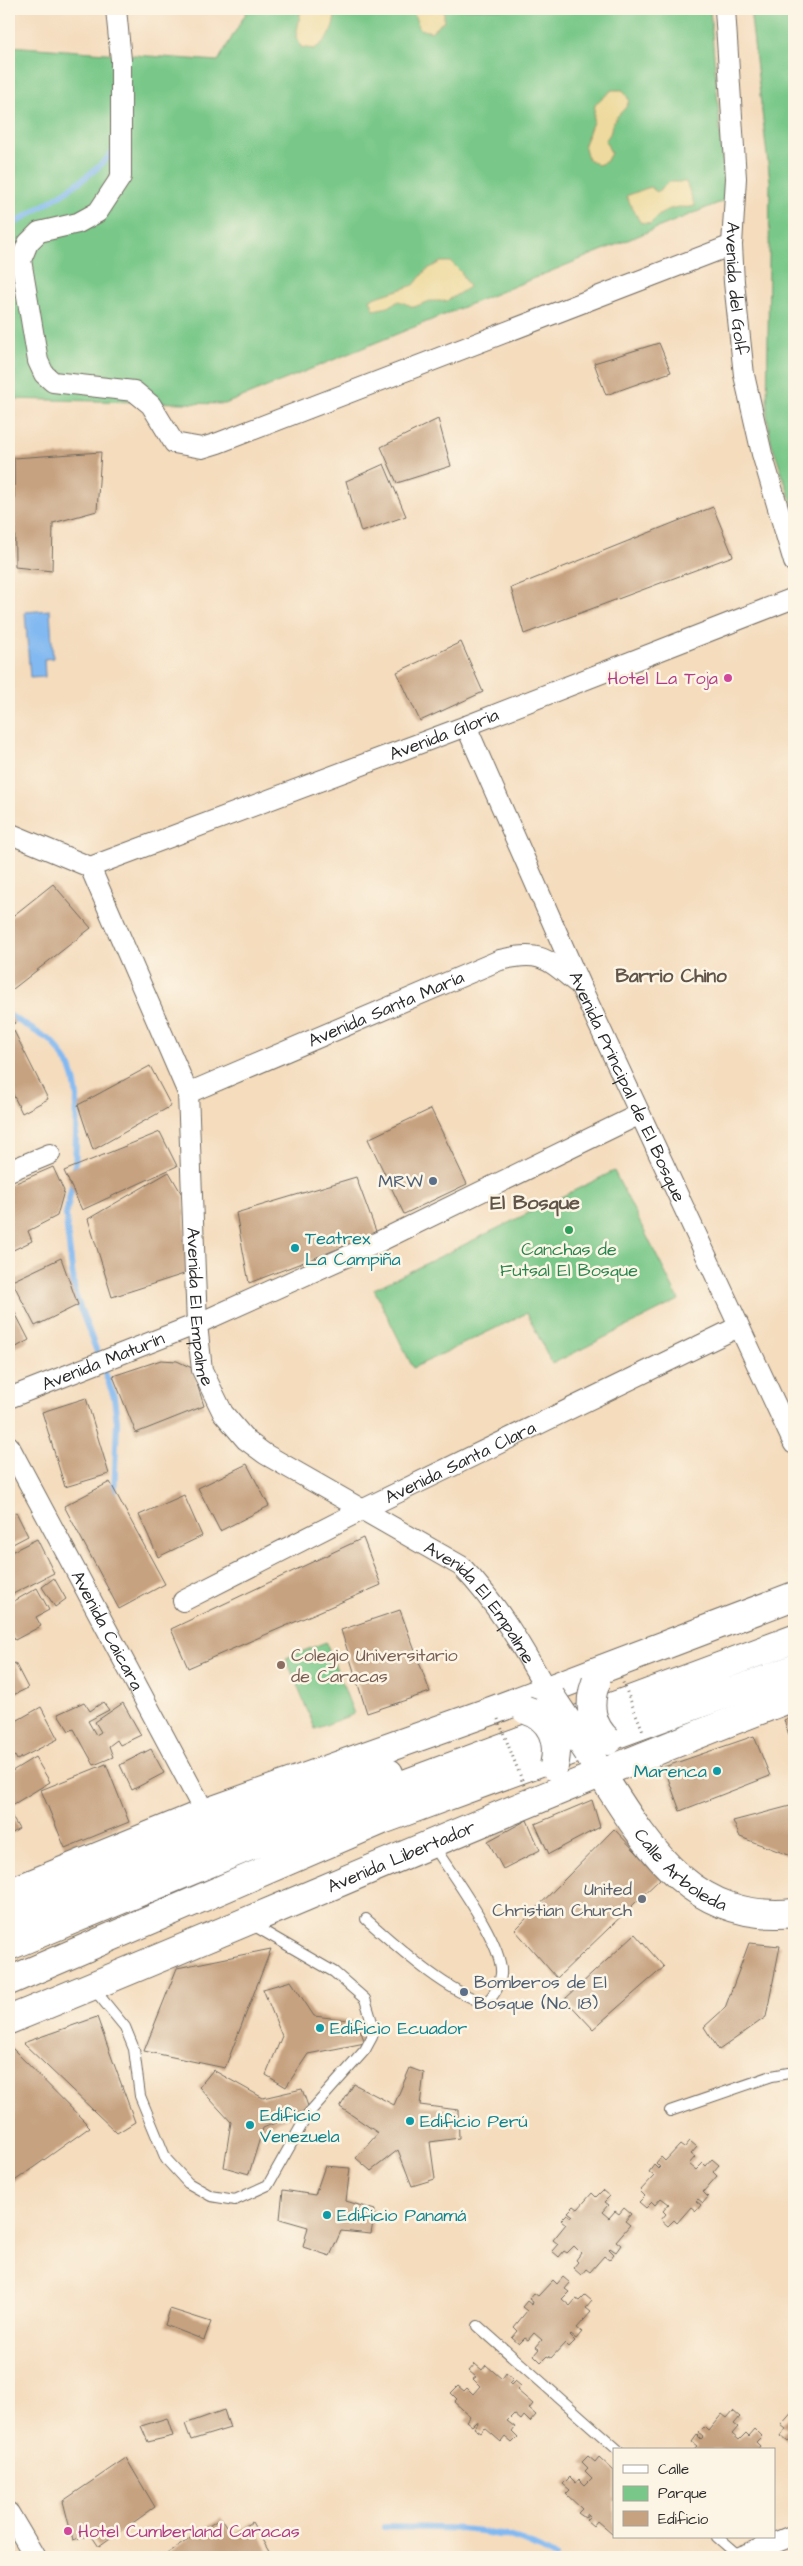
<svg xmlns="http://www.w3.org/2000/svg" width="803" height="2566" font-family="'Architects Daughter',sans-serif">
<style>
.green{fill:#79c889;stroke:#527a5a}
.sand{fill:#eeda9e;stroke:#8c8264}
.water{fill:#82b9f1;stroke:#56728e}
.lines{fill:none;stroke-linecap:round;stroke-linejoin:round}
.stream{stroke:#82b9f1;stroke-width:6}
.building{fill:#c6a280}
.service-casing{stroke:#71695e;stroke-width:12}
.minor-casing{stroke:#71695e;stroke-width:22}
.secondary-casing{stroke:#71695e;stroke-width:30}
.primary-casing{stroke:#71695e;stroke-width:30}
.service{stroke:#fff;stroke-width:10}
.minor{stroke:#fff;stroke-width:20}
.secondary{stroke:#fff;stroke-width:28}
.primary{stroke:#fff;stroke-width:28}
.secondary-bridge-casing{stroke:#71695e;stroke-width:30;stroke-linecap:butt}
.path-bridge{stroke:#71695e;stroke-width:3;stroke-dasharray:1 4;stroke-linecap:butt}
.secondary-bridge{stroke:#fff;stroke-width:28}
.hotel-dot{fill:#d1479c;stroke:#fcf5e5;stroke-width:2}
.service-dot{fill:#5c6f8a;stroke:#fcf5e5;stroke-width:2}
.leisure-dot{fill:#2e9e5b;stroke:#fcf5e5;stroke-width:2}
.culture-dot{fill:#0f9aa8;stroke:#fcf5e5;stroke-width:2}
.education-dot{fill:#8d6e63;stroke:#fcf5e5;stroke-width:2}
.worship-dot{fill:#6b7280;stroke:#fcf5e5;stroke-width:2}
.labels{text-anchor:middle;stroke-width:5;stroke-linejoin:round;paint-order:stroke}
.street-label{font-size:18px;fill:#2b2b2b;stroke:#fcf5e5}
.hotel-label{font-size:18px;fill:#b23c85;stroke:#fcf5e5;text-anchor:end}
.service-label{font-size:18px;fill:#4e5e75;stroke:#fcf5e5;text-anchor:end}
.culture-label{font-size:18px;fill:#0d838f;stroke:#fcf5e5;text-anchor:start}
.leisure-label{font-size:18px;fill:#27864d;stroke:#fcf5e5}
.education-label{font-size:18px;fill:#785e54;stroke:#fcf5e5;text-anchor:start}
.worship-label{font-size:18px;fill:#5b616d;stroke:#fcf5e5;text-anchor:end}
.neighbourhood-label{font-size:19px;font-weight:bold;fill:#615549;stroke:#fcf5e5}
.quarter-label{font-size:20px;font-weight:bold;fill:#615549;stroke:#fcf5e5}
</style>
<rect width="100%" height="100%" fill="#fcf5e5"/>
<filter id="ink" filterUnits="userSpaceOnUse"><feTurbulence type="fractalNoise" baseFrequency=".02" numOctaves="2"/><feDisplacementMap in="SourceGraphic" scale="10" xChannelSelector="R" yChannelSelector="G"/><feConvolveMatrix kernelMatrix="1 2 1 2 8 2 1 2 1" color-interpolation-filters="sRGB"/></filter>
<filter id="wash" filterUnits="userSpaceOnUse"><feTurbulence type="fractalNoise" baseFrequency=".0096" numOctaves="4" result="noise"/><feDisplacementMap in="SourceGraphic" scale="20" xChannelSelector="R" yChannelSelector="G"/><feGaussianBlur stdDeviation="1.12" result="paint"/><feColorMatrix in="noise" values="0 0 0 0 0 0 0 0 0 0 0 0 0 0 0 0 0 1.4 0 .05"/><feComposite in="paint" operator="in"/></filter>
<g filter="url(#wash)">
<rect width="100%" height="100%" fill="#f4dcbd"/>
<path class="green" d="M 245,9 L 710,9 L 726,200 L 225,404 L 9,399 L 9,46 L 218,61 L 246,13 Z
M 750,9 L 794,9 L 794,509 L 771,441 L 767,415 L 770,181 Z
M 614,1171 L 679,1300 L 552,1364 L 527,1313 L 413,1368 L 374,1289 Z
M 326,1642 L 354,1714 L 315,1729 L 286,1658 Z"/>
<path class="sand" d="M 301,9 L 335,9 C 336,25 328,41 314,49 L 301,47 L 296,37 Z
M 412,9 L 444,9 L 444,21 L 431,32 L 420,29 Z
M 612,90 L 623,90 L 629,100 C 626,111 619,112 614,121 C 609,128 614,132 605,140 L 611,153 L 606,162 L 598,165 L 588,159 L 584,144 L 593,122 L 595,105 Z
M 669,182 L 686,182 L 695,206 C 689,208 685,207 679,207 C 666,208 658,216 650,224 L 640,222 L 626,196 L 650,187 L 657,192 Z
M 441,262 L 451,262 L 461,272 L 469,287 L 447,301 L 430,301 L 414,307 L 399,301 L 388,307 L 374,310 L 370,299 L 414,285 L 426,270 Z"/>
<path class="water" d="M 50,610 L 53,658 L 44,659 L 45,677 L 30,678 L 25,612 Z"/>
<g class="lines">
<path class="stream" d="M 9,227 C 36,209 103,173 116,146
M 9,1015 L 53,1042 L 70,1067 L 74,1079 L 77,1097 L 75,1170 L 66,1215 L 67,1229 L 75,1294 L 114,1397 L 117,1422 L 114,1496
M 385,2527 C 446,2529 501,2523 555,2557"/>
</g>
<g id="blocks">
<path class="building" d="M 659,343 L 671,372 L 606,395 L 594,363 Z
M 438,419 L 451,466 L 397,483 L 381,447 Z
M 101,452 L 97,511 L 53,523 L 52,571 L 15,567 L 14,458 Z
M 384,464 L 406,516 L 361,532 L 346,481 Z
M 713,507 L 733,556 L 524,634 L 511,588 Z
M 461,642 L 483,692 L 420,721 L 397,672 Z
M 53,884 L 91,928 L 13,989 L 9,984 L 9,919 Z
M 9,1010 L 15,1023 L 9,1026 Z
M 14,1031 L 48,1099 L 22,1113 L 9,1086 L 9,1034 Z
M 150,1066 L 171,1106 L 93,1150 L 78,1105 Z
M 431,1109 L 467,1184 L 404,1214 L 368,1139 Z
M 160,1132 L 177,1166 L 82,1210 L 64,1171 Z
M 53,1167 L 64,1191 L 57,1216 L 28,1231 L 32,1241 L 9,1252 L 9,1186 Z
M 169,1172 L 184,1198 L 187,1273 L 112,1297 L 88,1219 Z
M 356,1177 L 377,1234 L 249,1283 L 236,1213 Z
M 61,1258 L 78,1305 L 35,1326 L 12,1281 Z
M 9,1301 L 29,1340 L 9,1351 Z
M 161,1360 L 177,1361 L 192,1368 L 204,1406 L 136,1433 L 113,1376 Z
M 86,1398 L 109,1474 L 65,1487 L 42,1412 Z
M 247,1464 L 269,1506 L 220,1531 L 198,1488 Z
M 110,1482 L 165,1584 L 119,1609 L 64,1506 Z
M 184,1495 L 202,1536 L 158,1557 L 139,1515 Z
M 16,1512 L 28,1536 L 9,1546 L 9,1515 Z
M 363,1538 L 381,1585 L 188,1668 L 171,1629 Z
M 37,1539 L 54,1573 L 9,1596 L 9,1553 Z
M 54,1578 L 66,1599 L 55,1607 L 42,1587 Z
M 37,1588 L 49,1610 L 36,1617 L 41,1626 L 15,1640 L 9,1629 L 9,1604 Z
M 400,1610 L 430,1692 L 367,1713 L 341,1630 Z
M 15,1663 L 28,1688 L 9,1697 L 9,1666 Z
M 84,1702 L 90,1711 L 103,1702 L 109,1710 L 88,1721 L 96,1735 L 101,1732 L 95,1722 L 123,1703 L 141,1735 L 120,1745 L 117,1740 L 109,1746 L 113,1757 L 94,1765 L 74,1729 L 69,1731 L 58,1714 Z
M 41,1707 L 58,1739 L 17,1760 L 15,1756 L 9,1759 L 9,1725 Z
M 794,1716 L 794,1750 L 784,1720 Z
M 754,1736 L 770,1776 L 680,1811 L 664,1767 Z
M 151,1749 L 164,1773 L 132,1790 L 120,1765 Z
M 35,1757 L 50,1782 L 9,1807 L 9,1773 Z
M 106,1764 L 129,1822 L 65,1848 L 41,1790 Z
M 592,1800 L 600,1827 L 549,1854 L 535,1824 Z
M 794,1805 L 794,1857 L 740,1837 L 733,1821 Z
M 9,1812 L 19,1829 L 11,1834 L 9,1831 Z
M 527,1820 L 540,1850 L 503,1869 L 488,1841 Z
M 614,1829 L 661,1878 L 557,1978 L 515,1930 Z
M 635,1934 L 664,1967 L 593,2029 L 565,1999 Z
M 749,1943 L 780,1946 L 766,2017 L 719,2050 L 704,2027 L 725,2008 Z
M 271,1949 L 225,2068 L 144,2051 L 177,1968 Z
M 291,1981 L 314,2016 L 357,2021 L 365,2043 L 308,2054 L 286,2087 L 266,2075 L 282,2036 L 263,1989 Z
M 97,2017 L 135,2122 L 117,2133 L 23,2043 Z
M 9,2045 L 90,2127 L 9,2185 Z
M 410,2068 L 424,2073 L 420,2105 L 458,2110 L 459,2138 L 430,2142 L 435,2179 L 412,2186 L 398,2150 L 371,2171 L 356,2158 L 378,2133 L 340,2107 L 354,2084 L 394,2105 Z
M 213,2070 L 263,2098 L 302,2089 L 309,2109 L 263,2128 L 249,2174 L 224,2167 L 231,2122 L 199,2087 Z
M 690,2141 L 697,2147 L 691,2154 L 695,2157 L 689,2164 L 696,2170 L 703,2163 L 706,2166 L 712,2159 L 719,2165 L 713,2172 L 717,2176 L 703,2192 L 708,2197 L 703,2203 L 698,2199 L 696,2201 L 701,2205 L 696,2211 L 691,2207 L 677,2223 L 674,2220 L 668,2226 L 661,2220 L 666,2214 L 663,2211 L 669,2204 L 661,2198 L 655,2205 L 652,2202 L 646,2208 L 639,2202 L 645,2196 L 640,2191 L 654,2176 L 649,2172 L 654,2165 L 658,2169 L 660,2167 L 656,2163 L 661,2157 L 665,2161 L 680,2145 L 684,2148 Z
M 325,2166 L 350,2168 L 346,2201 L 375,2210 L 371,2234 L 341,2231 L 330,2256 L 303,2247 L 308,2227 L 280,2219 L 283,2190 L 315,2195 Z
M 603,2190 L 610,2196 L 604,2202 L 608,2205 L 602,2212 L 609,2218 L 615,2211 L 619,2214 L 624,2208 L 631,2214 L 625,2221 L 630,2225 L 616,2241 L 621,2245 L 616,2252 L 610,2248 L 609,2249 L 614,2254 L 609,2260 L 604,2256 L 590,2272 L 586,2269 L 581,2275 L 573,2268 L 578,2262 L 576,2260 L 581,2253 L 574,2246 L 567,2253 L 564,2251 L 559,2257 L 552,2251 L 558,2244 L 553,2240 L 566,2224 L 561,2220 L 567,2214 L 571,2217 L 573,2216 L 568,2212 L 574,2206 L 578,2209 L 592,2193 L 596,2197 Z
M 563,2277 L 570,2283 L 565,2289 L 569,2292 L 562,2299 L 570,2306 L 576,2299 L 579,2301 L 585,2295 L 592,2301 L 586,2308 L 591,2312 L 577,2328 L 582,2332 L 576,2339 L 571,2335 L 570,2336 L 575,2341 L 569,2347 L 565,2343 L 551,2358 L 547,2356 L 541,2362 L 534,2355 L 539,2349 L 536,2347 L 542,2340 L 534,2333 L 528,2340 L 525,2338 L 519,2344 L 512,2338 L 518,2331 L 514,2327 L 527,2311 L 522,2307 L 527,2301 L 532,2305 L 533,2302 L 529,2299 L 534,2293 L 538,2296 L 553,2280 L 557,2284 Z
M 170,2309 L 211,2322 L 204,2340 L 165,2325 Z
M 475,2364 L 482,2370 L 486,2365 L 502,2379 L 506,2373 L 513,2379 L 509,2383 L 511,2385 L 515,2381 L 521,2386 L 517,2390 L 533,2404 L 529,2409 L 536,2415 L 530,2422 L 524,2416 L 521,2420 L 514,2414 L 507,2421 L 515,2427 L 512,2431 L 518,2437 L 512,2443 L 505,2437 L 501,2442 L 485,2428 L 481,2433 L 474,2428 L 478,2423 L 477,2421 L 472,2426 L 466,2421 L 470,2416 L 454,2402 L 457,2399 L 451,2393 L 458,2386 L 464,2391 L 467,2388 L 473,2394 L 480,2386 L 473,2379 L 476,2377 L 469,2371 Z
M 224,2410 L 230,2428 L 191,2440 L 185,2424 Z
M 794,2410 L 794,2436 L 788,2442 L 781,2436 L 786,2429 L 781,2425 Z
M 733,2411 L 740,2417 L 734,2424 L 738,2427 L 732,2434 L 739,2440 L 746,2433 L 749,2436 L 755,2429 L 762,2436 L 756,2442 L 760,2446 L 757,2450 L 693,2450 L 697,2446 L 692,2442 L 697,2435 L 701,2439 L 703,2437 L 698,2433 L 704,2427 L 708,2431 L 722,2414 L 727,2418 Z
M 167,2418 L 173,2436 L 148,2442 L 141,2426 Z
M 588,2456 L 595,2462 L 599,2457 L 614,2471 L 614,2532 L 612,2534 L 597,2521 L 593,2526 L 586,2520 L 590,2516 L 588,2514 L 585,2518 L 578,2513 L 582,2509 L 566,2494 L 570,2490 L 563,2484 L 570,2477 L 576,2483 L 579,2479 L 585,2485 L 592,2478 L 585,2471 L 588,2468 L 582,2462 Z
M 126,2458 L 155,2507 L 99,2547 L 91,2535 L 73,2541 L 63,2501 Z
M 221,2518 L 232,2536 L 252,2522 L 272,2557 L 162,2557 Z"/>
</g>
</g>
<g filter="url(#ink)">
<use href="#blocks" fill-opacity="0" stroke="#71695e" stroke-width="1"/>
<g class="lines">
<g class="service-casing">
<path id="service" d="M 366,1919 C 399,1948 444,1990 485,2003 C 494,1996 500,1986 501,1974 C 504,1944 450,1872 433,1845
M 93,1988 L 125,2027 L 134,2049 L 140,2096 L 166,2159 L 188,2183 L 211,2196 L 235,2200 L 268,2185 L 308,2114 L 365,2050 L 372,2037 L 372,2022 L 365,1999 L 334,1972 L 251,1924
M 670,2111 L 772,2076 L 794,2072
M 478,2326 L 618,2450
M 717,2537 L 740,2557"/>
</g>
<g class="minor-casing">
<g id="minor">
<path d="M 116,9 L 121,60 L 121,177 L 98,212 L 78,223 L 39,232 L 28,243 L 21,260 L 38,361 L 44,374 L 53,382 L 134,391 L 151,405 L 174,443 L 202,448 L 218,443 L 732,245"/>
<path id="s1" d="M 725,9 L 736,178 L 732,245 L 734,282 L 744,375 L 762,454 L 794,562"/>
<path id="s2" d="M 466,726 L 580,985 L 794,1444"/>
<path id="s3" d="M 11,834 L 90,867 L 188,1093 L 197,1324 L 202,1370 L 223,1413 L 246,1440 L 265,1454 L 461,1566 C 497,1603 521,1645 546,1689"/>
<path id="s4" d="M 90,867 L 466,726 L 794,598"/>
<path id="s5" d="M 188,1093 L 500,960 C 540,950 546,958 577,983"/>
<path d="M 9,1171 L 50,1154"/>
<path id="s6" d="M 9,1398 L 197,1324 L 370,1246 L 640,1114"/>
<path id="s7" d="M 9,1446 L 205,1813"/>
<path id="s8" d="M 183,1601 L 364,1509 L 738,1327"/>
<path d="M 9,2513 L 35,2557"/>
<path d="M 740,2557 L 794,2535"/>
</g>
</g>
<g class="secondary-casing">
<g id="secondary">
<path id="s9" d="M 591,1758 C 642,1836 685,1924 794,1913"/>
<path d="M 9,1893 L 205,1813 L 494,1710 L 794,1596"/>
<path id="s10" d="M 9,2020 C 271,1914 530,1798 794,1697"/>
</g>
</g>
<g class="primary-casing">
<path id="primary" d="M 9,1919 L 340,1788 L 389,1773
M 9,1946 L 372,1796 L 794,1639
M 9,1981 L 385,1819 L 794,1669"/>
</g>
<use href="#service" class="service"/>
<use href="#minor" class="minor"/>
<use href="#secondary" class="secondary"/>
<use href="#primary" class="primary"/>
<g class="secondary-bridge-casing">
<path id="secondary-bridge" d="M 596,1682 C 588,1703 590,1725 608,1741
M 551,1697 L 588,1752
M 526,1710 C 552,1718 560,1741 554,1766"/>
</g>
<path class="path-bridge" d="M 621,1678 L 643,1731
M 498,1719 L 527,1793"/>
<use href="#secondary-bridge" class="secondary-bridge"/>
</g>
</g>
<g class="hotel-dot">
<circle cx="728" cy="678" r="5"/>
<circle cx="68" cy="2531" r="5"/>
</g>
<g class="service-dot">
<circle cx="433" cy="1181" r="5"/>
<circle cx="464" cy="1992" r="5"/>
</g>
<circle class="leisure-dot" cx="569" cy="1230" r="5"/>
<g class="culture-dot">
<circle cx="295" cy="1248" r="5"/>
<circle cx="717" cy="1771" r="5"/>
<circle cx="320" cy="2028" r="5"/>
<circle cx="410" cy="2121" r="5"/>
<circle cx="250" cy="2125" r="5"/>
<circle cx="327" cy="2215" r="5"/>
</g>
<circle class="education-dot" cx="281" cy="1665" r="5"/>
<circle class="worship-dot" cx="642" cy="1899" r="5"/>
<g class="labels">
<g class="street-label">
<text dy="6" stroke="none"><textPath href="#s1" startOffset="280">Avenida del Golf</textPath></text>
<text dy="6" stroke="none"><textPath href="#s4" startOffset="378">Avenida Gloria</textPath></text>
<text dy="6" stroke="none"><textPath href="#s5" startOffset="215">Avenida Santa María</textPath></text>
<text dy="6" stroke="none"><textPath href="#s2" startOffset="395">Avenida Principal de El Bosque</textPath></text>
<text dy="6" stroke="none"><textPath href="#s3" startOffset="546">Avenida El Empalme</textPath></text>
<text dy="6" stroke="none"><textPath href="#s6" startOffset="101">Avenida Maturín</textPath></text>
<text dy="6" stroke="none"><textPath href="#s8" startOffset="310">Avenida Santa Clara</textPath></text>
<text dy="6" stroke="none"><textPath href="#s3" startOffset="981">Avenida El Empalme</textPath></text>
<text dy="6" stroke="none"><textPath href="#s7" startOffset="209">Avenida Caicara</textPath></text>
<text dy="6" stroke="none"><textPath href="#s10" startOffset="425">Avenida Libertador</textPath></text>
<text dy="6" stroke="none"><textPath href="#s9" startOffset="145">Calle Arboleda</textPath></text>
</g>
<g class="hotel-label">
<text x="718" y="684">Hotel La Toja</text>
<text x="78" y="2537" text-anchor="start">Hotel Cumberland Caracas</text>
</g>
<g class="service-label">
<text x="423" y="1187">MRW</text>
<text x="474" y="1988" text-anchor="start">Bomberos de El<tspan x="474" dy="21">Bosque (No. 18)</tspan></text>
</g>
<g class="culture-label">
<text x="305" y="1244">Teatrex<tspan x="305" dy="21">La Campiña</tspan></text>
<text x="707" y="1777" text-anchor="end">Marenca</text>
<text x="330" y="2034">Edificio Ecuador</text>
<text x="260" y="2121">Edificio<tspan x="260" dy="21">Venezuela</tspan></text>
<text x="420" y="2127">Edificio Perú</text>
<text x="337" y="2221">Edificio Panamá</text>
</g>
<g class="leisure-label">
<text x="569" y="1255">Canchas de<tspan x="569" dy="21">Futsal El Bosque</tspan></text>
</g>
<g class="education-label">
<text x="291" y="1661">Colegio Universitario<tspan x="291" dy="21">de Caracas</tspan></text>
</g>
<g class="worship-label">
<text x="632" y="1895">United<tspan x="632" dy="21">Christian Church</tspan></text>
</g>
<g class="neighbourhood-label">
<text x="671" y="982">Barrio Chino</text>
</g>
<g class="quarter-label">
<text x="535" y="1209">El Bosque</text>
</g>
</g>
<rect width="803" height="2566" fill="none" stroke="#fcf5e5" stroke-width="30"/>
<rect x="613" y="2448" width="162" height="90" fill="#fcf5e5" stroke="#a8a49b"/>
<rect x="623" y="2465" width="25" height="8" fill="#ffffff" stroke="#a8a49b"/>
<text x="658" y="2474" font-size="15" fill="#2b2b2b">Calle</text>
<rect x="623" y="2486" width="25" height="15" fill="#79c889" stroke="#a8a49b"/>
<text x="658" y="2498" font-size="15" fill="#2b2b2b">Parque</text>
<rect x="623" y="2511" width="25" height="15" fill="#c6a280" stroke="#a8a49b"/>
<text x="658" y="2524" font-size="15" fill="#2b2b2b">Edificio</text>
</svg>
